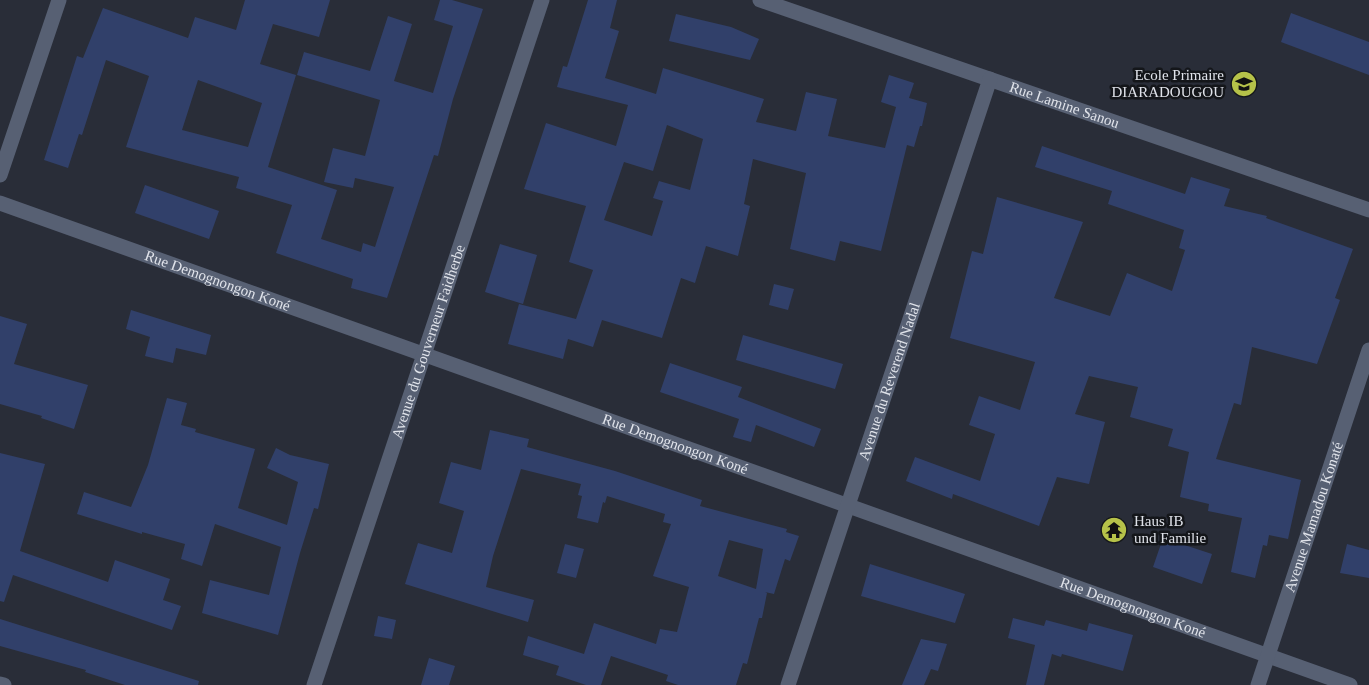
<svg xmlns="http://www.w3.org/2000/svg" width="1369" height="685" font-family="'Times New Roman',serif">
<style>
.building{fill:#31406a;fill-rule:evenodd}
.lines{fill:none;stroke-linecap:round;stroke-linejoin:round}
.minor{stroke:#576073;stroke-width:15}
.labels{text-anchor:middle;stroke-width:5;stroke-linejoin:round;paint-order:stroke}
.poi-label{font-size:15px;fill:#e0e3ea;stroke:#14161a;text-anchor:end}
.street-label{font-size:15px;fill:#e0e3ea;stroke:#14161a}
</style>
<rect width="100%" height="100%" fill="#292d38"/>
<path class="building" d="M 245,0 L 330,0 L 319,37 L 273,24 L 260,64 L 296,75 L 268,167 L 337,190 L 321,239 L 361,252 L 363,243 L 375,247 L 394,187 L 355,178 L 353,188 L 324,182 L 333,148 L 365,156 L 380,100 L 297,75 L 304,52 L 370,71 L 388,16 L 412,24 L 394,81 L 433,93 L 453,26 L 434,20 L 440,0 L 452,0 L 483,9 L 453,99 L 438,156 L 434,155 L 387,298 L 351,288 L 353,279 L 276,253 L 292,205 L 236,188 L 239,177 L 126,147 L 149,76 L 106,60 L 82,135 L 79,134 L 68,168 L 44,160 L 77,56 L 83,58 L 103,8 L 188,38 L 195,17 L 236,30 ZM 198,80 L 262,103 L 248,147 L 182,130 Z
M 588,0 L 617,0 L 610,28 L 619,31 L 605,78 L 656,94 L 663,68 L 764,99 L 756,122 L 796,131 L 806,92 L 837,99 L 828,136 L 885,148 L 896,107 L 881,102 L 889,75 L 914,83 L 909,98 L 927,103 L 922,126 L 920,126 L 914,147 L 907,145 L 881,251 L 840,241 L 835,261 L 790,249 L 806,173 L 753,159 L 744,204 L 750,206 L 738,256 L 706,246 L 695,283 L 681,278 L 662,338 L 602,320 L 593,347 L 568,339 L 563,359 L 508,344 L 519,304 L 576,319 L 593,270 L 569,262 L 586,206 L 524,189 L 546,123 L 616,146 L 628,105 L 557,87 L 563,66 L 567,67 ZM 667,125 L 703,139 L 690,190 L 659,181 L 653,198 L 663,201 L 652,236 L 604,220 L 624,162 L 653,171 Z
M 1291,13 L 1369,42 L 1369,75 L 1281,42 Z
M 676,14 L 731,27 L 759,39 L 750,60 L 669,41 Z
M 1042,146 L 1185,194 L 1191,177 L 1230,189 L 1224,206 L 1267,216 L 1266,218 L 1353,249 L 1335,298 L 1340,300 L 1317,364 L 1252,347 L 1241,405 L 1234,403 L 1216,459 L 1301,480 L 1288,539 L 1269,535 L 1267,546 L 1263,545 L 1255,578 L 1231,572 L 1242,518 L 1208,511 L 1209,504 L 1180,497 L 1189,452 L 1168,446 L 1173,429 L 1130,417 L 1138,387 L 1089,376 L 1075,414 L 1105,422 L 1089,484 L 1057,477 L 1039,526 L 953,494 L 952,499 L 906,481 L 915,457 L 980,481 L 995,434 L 969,425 L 979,396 L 1020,410 L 1035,362 L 950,338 L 972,251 L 983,254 L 997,197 L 1083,222 L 1054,298 L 1110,316 L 1127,273 L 1172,291 L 1185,250 L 1179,248 L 1184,230 L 1108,204 L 1112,191 L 1035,167 Z
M 145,185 L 219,211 L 209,239 L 135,213 Z
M 500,244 L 537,255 L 523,304 L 485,292 Z
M 774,284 L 794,289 L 788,310 L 769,305 Z
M 131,310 L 211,335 L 206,355 L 176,348 L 173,363 L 145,356 L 150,337 L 126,329 Z
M 0,316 L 27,324 L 14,364 L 88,385 L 74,429 L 41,418 L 42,416 L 0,404 Z
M 743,335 L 843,364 L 835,389 L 736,360 Z
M 670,363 L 742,387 L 738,397 L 821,429 L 814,447 L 756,425 L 751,442 L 733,437 L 739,419 L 660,392 Z
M 167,398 L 187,403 L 181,425 L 196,429 L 195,432 L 255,449 L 238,508 L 287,525 L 298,482 L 267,468 L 276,448 L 290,455 L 329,464 L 318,509 L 314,508 L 300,553 L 278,635 L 202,613 L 210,580 L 269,595 L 281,547 L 215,524 L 202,566 L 181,559 L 185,544 L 142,532 L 142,534 L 77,514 L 84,492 L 131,507 L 148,465 Z
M 490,430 L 529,439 L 527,447 L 615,471 L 702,500 L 700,506 L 787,529 L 786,532 L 799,536 L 790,561 L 785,559 L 774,594 L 765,592 L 767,593 L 762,618 L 759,618 L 747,664 L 743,663 L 736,685 L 678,685 L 666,681 L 668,675 L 611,656 L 601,685 L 586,685 L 556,675 L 559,666 L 523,655 L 528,636 L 584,654 L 594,623 L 656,644 L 660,629 L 677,632 L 689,587 L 653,576 L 671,524 L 663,522 L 665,514 L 607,496 L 605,503 L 603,502 L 598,523 L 577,518 L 582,496 L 578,495 L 581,484 L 521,469 L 493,556 L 486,587 L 534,600 L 528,622 L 405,584 L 418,543 L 452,553 L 464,511 L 439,503 L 451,462 L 481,470 ZM 729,540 L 763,549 L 756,589 L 718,576 Z
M 0,453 L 45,464 L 20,551 L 108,582 L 115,560 L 170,579 L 163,600 L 181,606 L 172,630 L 13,575 L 4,602 L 0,601 Z
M 1163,538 L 1212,554 L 1202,584 L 1153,567 Z
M 565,544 L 584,549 L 576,578 L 557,573 Z
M 1347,544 L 1369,550 L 1369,578 L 1340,573 Z
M 870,564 L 965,594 L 955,623 L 861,596 Z
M 378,616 L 396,620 L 392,639 L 374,636 Z
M 1013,618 L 1044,626 L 1046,620 L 1087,631 L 1089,623 L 1133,635 L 1123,671 L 1062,654 L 1061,657 L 1052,654 L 1044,685 L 1026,685 L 1035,645 L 1008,638 Z
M 0,619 L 199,681 L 198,685 L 125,685 L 85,672 L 86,670 L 0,646 Z
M 921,639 L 947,644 L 938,671 L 931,669 L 924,685 L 902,685 Z
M 429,658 L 455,666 L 449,685 L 421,685 Z"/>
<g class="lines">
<g class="minor">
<path id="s1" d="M 760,0 L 1369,210"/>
<path d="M 0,175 L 59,0"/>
<path id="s2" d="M 0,203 L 1350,685"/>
<path d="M 0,684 L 4,685"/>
<path id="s3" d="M 314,685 L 542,0"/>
<path id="s4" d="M 788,685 L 990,79"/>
<path id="s5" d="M 1258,685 L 1369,350"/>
</g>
</g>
<defs>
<g id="school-disc" transform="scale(1.35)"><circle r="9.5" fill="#b6c249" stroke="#14161a"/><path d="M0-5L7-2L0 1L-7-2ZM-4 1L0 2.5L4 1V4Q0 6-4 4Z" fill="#111"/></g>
<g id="temple-disc" transform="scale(1.35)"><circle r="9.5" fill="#b6c249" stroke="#14161a"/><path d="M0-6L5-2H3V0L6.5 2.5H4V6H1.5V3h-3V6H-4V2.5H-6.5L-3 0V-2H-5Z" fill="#111"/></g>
</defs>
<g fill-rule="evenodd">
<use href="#school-disc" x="1244" y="84"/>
<use href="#temple-disc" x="1114" y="530"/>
</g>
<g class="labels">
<g class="poi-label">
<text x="1224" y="80">Ecole Primaire<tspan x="1224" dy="17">DIARADOUGOU</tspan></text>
<text x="1134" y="526" text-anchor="start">Haus IB<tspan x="1134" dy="17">und Familie</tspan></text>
</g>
<g class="street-label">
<text dy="5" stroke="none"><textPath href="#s1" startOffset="322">Rue Lamine Sanou</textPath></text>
<text dy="5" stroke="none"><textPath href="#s2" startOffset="231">Rue Demognongon Koné</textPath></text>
<text dy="5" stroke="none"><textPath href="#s3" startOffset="362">Avenue du Gouverneur Faidherbe</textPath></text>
<text dy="5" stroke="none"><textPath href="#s4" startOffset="320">Avenue du Reverend Nadal</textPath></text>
<text dy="5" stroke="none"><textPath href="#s2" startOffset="717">Rue Demognongon Koné</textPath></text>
<text dy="5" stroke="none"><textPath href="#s5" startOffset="177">Avenue Mamadou Konaté</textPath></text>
<text dy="5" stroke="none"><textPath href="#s2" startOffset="1203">Rue Demognongon Koné</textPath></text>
</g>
</g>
</svg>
